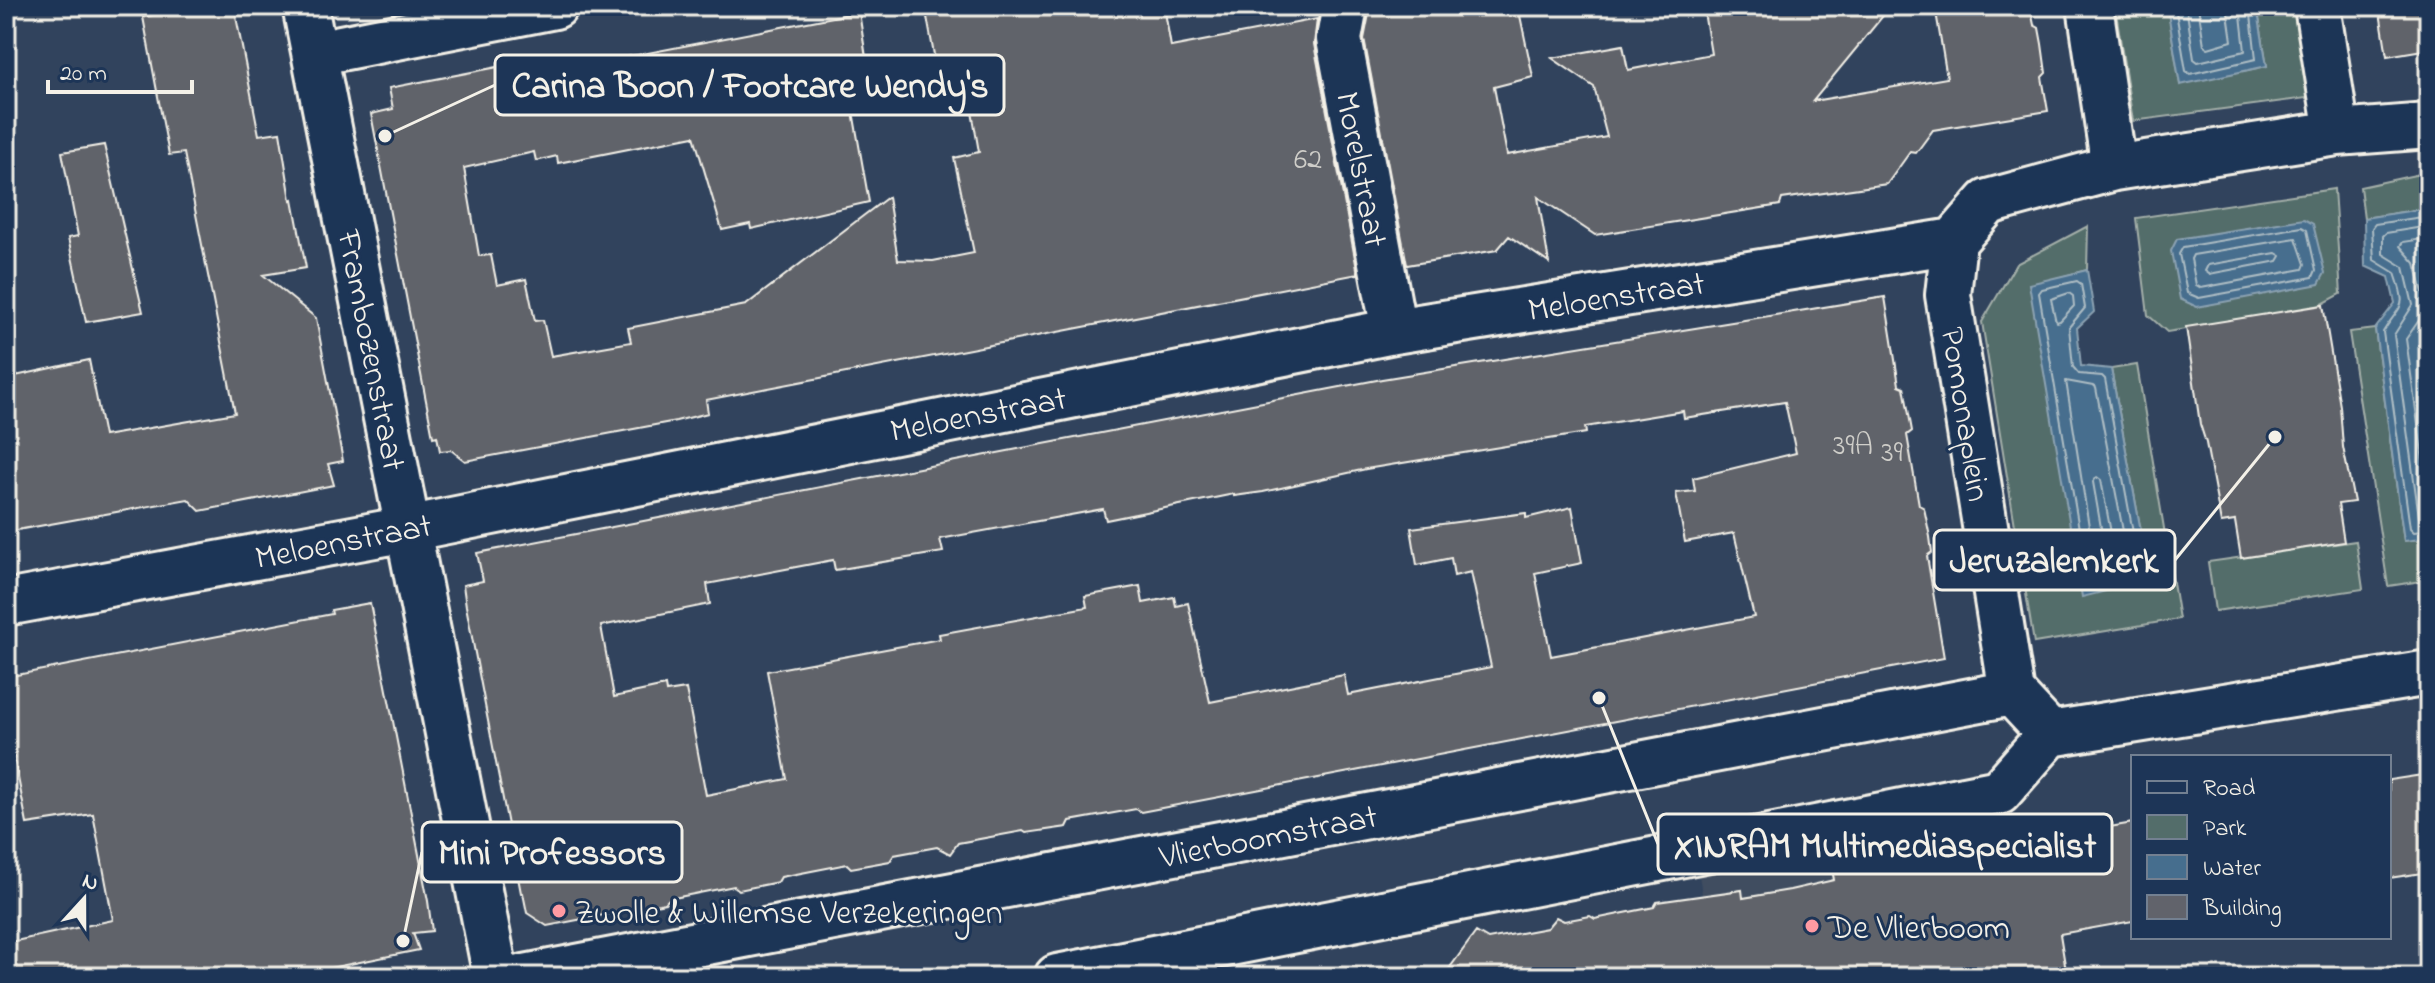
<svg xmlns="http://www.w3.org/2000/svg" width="2435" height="983" font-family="'Indie Flower',sans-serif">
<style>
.built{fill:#3f4d61}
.green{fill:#536d6a;stroke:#a4afa9;stroke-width:2}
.water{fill:#466e8e;stroke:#8ca2b2;stroke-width:2}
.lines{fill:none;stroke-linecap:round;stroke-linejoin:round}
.shore{stroke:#aebdc4;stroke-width:2}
.building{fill:#61636b;stroke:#f4f1e8;stroke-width:2;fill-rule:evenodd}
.minor-casing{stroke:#f4f1e8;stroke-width:50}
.minor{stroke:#1d3557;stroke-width:44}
.poi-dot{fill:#ff9aa2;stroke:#1d3557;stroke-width:3}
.labels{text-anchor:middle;stroke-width:6;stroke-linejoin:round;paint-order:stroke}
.number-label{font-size:30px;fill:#cfcec9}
.street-label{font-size:34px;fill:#f4f1e8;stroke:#1d3557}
.poi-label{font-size:34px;fill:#f4f1e8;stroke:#1d3557;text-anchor:start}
.leader{fill:none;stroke:#f4f1e8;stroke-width:3}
.callout-dot{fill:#f4f1e8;stroke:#1d3557;stroke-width:3}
.callout{fill:#1d3557;stroke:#f4f1e8;stroke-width:3}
.callout-label{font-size:36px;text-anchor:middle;font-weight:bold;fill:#f4f1e8}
</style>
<rect width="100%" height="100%" fill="#31435d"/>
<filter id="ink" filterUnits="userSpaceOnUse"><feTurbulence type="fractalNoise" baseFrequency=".0125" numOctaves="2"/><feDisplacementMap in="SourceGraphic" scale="16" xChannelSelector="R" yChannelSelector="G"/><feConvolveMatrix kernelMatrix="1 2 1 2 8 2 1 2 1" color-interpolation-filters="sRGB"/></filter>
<g filter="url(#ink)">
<path class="built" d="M 1904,842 L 1926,977 L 1715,977 L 1699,875 Z"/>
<path class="green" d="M 2115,6 L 2167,6 L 2180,84 L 2267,66 L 2257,6 L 2299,6 L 2314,97 L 2133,121 Z
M 2429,172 L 2429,213 L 2428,208 L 2364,218 L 2360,187 Z
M 2334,189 L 2341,294 L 2315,308 L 2167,332 L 2148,315 L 2136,218 Z
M 2088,226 L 2087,270 L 2030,285 L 2150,580 L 2111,369 L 2137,365 L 2179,619 L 2034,643 L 1982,322 L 2016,264 Z
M 2375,329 L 2404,541 L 2429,538 L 2429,580 L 2388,586 L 2349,332 Z
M 2356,541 L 2363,589 L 2215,611 L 2208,562 Z"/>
<path class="water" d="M 2167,6 L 2257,6 L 2267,66 L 2180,85 Z
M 2428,208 L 2429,538 L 2404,541 L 2375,329 L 2395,303 L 2389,277 L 2365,266 L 2364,218 Z
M 2304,219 L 2313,224 L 2325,273 L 2319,284 L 2197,307 L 2180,299 L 2171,251 L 2177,239 Z
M 2087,270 L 2094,312 L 2077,328 L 2081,366 L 2111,369 L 2150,580 L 2082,597 L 2029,284 Z"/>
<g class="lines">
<path class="shore" d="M 2175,6 L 2186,71 L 2190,74 L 2256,59 L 2250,6
M 2186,6 L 2194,59 L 2198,62 L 2245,51 L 2240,6
M 2198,6 L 2204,45 L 2208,48 L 2232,41 L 2227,6
M 2429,216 L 2375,224 L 2372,228 L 2374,260 L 2395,273 C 2408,311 2401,302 2383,332 L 2410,528 L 2414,532 L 2429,530
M 2429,226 L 2386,233 L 2383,236 L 2383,254 L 2404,267 L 2413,305 L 2394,335 L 2419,517 L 2422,520 L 2429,520
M 2302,227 L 2307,230 L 2316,270 L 2313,277 L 2199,298 L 2187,293 L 2179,254 L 2183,247 Z
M 2296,238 L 2305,264 L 2303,269 L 2201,288 L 2196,285 L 2191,259 L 2193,255 Z
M 2429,238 L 2403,242 L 2400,246 L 2415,263 L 2425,300 L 2422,316 L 2406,339 L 2429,503
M 2276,253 L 2281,256 L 2278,261 L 2209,274 L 2205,271 L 2208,265 Z
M 2077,281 L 2081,284 L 2085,308 L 2069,327 L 2073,367 L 2079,374 L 2102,376 L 2105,379 L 2140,571 L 2138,575 L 2092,586 L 2088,582 L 2039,293 L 2042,289 Z
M 2069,293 L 2073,296 L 2074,306 L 2060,321 L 2056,322 L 2051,299 Z
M 2066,381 L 2093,386 L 2096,388 L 2129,563 L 2126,567 L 2101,573 L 2096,571 Z
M 2097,477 L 2101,480 L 2115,554 L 2110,559 L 2106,556 L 2093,482 Z"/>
</g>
<path class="building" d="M 156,6 L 234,6 L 259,135 L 280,132 L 291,200 L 293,199 L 306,268 L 263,275 L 316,318 L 343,461 L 328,464 L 334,485 L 200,511 L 188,499 L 6,532 L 6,378 L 89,360 L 104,436 L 235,413 L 184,153 L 169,155 L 143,17 L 158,14 Z
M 925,6 L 1164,6 L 1171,47 L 1317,19 L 1314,44 L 1358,274 L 706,400 L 708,413 L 676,421 L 465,461 L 451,450 L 440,451 L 437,436 L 433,437 L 371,114 L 393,109 L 389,88 L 539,59 L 555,71 L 859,12 L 872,96 L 851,100 L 869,202 L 751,229 L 750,224 L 722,230 L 694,136 L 558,163 L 557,156 L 536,161 L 534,152 L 464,168 L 479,256 L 491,255 L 497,285 L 526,279 L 535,321 L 543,320 L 551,356 L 631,342 L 628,328 L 746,305 L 888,197 L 898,260 L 933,261 L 974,253 L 954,158 L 979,152 L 966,77 L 939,82 Z
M 1384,6 L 1518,6 L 1533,77 L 1494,87 L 1507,155 L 1607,137 L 1594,87 L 1552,58 L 1623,45 L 1628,70 L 1711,54 L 1703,6 L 1891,6 L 1813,101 L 1947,78 L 1935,6 L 2030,6 L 2034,25 L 2039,28 L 2042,44 L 2046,73 L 2042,77 L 2048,111 L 1933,130 L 1916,153 L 1910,152 L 1887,184 L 1782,199 L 1780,205 L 1595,235 L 1538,197 L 1549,263 L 1509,236 L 1497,250 L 1407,265 L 1364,39 L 1370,9 Z
M 2379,6 L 2429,6 L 2429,49 L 2387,56 Z
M 104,145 L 143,312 L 86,322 L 68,238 L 78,236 L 62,152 Z
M 1885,297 L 1899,385 L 1904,387 L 1912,431 L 1907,435 L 1919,505 L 1924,508 L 1930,537 L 1932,552 L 1927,556 L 1944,658 L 1141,812 L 1136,809 L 1070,821 L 1067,827 L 1026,833 L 1023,831 L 958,843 L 950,854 L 937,847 L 894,855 L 890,861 L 851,868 L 847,864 L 781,877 L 778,882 L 739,890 L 734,886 L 669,899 L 665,903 L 547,926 L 527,913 L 523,893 L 521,893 L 466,606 L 463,585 L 483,581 L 477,553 L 1382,379 ZM 1785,402 L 1796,453 L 1693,478 L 1695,491 L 1676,493 L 1685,542 L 1734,533 L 1754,617 L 1551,656 L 1535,573 L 1582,563 L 1572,507 L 1526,518 L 1526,513 L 1411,528 L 1417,565 L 1451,558 L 1454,576 L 1471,572 L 1491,667 L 1348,695 L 1344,675 L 1210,702 L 1188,603 L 1176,606 L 1174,597 L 1143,603 L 1140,586 L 1085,596 L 1087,607 L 939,634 L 940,639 L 767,671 L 787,779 L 706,795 L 686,689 L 666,692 L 665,686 L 614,697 L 601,626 L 710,604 L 707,584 L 833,560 L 835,570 L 943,552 L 940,539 L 1103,509 L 1106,520 L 1234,494 L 1234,496 L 1263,492 L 1366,469 L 1586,433 L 1585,427 L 1683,411 L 1684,418 Z
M 2323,305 L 2340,406 L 2343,447 L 2354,502 L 2338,504 L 2344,542 L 2241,558 L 2235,521 L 2221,523 L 2206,443 L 2200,424 L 2186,327 Z
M 370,603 L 428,901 L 432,931 L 413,933 L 419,950 L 286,977 L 6,977 L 6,943 L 113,920 L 93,814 L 27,824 L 14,757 L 6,759 L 6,677 L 332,614 L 331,610 Z
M 2429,774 L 2429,872 L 2389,878 L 2389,780 Z
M 2106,822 L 2110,827 L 2133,823 L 2133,921 L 2060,934 L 2067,977 L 1443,977 L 1476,932 L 1488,939 L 1547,928 L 1556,917 L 1564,921 L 1590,916 L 1595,919 L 1654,907 L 1657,902 L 1742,890 L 1743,898 L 1790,890 L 1834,880 L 1832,869 L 1907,859 L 1986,843 L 1989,847 L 2060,835 L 2062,829 Z"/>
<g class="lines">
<g class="minor-casing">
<path id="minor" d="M 305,6 L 496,977
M 1345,6 L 1339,39 L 1394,331
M 2090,6 L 2114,168
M 2317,6 L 2337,133
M 315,53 L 555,6
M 2429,126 L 2337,133 L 2114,168 L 1988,202 L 1954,241 L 1948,295 L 2012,693 L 2050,734 L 2429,673
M 6,603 L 407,529 L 1394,331 L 1954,241
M 524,977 L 2012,693
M 1057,977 L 1999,792 L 2050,734"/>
</g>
<use href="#minor" class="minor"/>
</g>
</g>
<g class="poi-dot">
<circle cx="559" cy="911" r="8"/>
<circle cx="1812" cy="926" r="8"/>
</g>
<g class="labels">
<g class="number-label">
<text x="1308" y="168">62</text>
<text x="1853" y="454">39A</text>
<text x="1892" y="461">39</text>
</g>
<g class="street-label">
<text transform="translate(1363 169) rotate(79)" y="12">Morelstraat</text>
<text transform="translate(1616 295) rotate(-9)" y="12">Meloenstraat</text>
<text transform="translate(373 350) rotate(79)" y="12">Frambozenstraat</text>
<text transform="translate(978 413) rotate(-11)" y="12">Meloenstraat</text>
<text transform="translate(1967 414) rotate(81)" y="12">Pomonaplein</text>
<text transform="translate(343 540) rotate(-11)" y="12">Meloenstraat</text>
<text transform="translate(1268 835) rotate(-11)" y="12">Vlierboomstraat</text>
</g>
<g class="poi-label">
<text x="575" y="923">Zwolle &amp; Willemse Verzekeringen</text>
<text x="1828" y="938">De Vlierboom</text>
</g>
</g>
<path class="leader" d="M385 136L495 85M2275 437L2175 560M1599 698L1658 844M403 941L422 852"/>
<g class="callout-dot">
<circle cx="385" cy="136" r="8"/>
<circle cx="2275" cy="437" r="8"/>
<circle cx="1599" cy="698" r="8"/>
<circle cx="403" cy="941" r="8"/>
</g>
<g class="callout">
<rect x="495" y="55" width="509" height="60" rx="8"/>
<rect x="1934" y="530" width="241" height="60" rx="8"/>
<rect x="1658" y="814" width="454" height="60" rx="8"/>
<rect x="422" y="822" width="260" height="60" rx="8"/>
</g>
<g class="callout-label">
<text x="750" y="97">Carina Boon / Footcare Wendy's</text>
<text x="2054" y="572">Jeruzalemkerk</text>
<text x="1885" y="857">XINRAM Multimediaspecialist</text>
<text x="552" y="864">Mini Professors</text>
</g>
<rect width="2435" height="983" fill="none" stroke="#1d3557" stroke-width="32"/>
<rect x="16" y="16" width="2403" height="951" fill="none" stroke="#f4f1e8" stroke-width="3" filter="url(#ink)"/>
<rect x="2131" y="755" width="260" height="184" fill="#1d3557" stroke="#738091" stroke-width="2"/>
<rect x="2147" y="781" width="40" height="12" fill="#1d3557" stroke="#738091" stroke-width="2"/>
<text x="2203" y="795" font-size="24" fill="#f4f1e8">Road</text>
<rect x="2147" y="815" width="40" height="24" fill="#536d6a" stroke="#738091" stroke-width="2"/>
<text x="2203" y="835" font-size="24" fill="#f4f1e8">Park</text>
<rect x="2147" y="855" width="40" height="24" fill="#466e8e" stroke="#738091" stroke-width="2"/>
<text x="2203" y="875" font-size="24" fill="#f4f1e8">Water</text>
<rect x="2147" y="895" width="40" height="24" fill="#61636b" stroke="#738091" stroke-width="2"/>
<text x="2203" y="915" font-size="24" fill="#f4f1e8">Building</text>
<g transform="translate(84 899) rotate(21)" stroke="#1d3557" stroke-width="6" paint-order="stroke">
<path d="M0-6L14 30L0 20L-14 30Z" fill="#f4f1e8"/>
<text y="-12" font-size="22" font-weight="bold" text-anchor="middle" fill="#f4f1e8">N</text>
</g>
<path d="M48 80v12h144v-12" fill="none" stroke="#f4f1e8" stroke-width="4"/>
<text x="60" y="80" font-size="24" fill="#f4f1e8" stroke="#1d3557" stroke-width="6" paint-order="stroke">20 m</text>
</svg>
